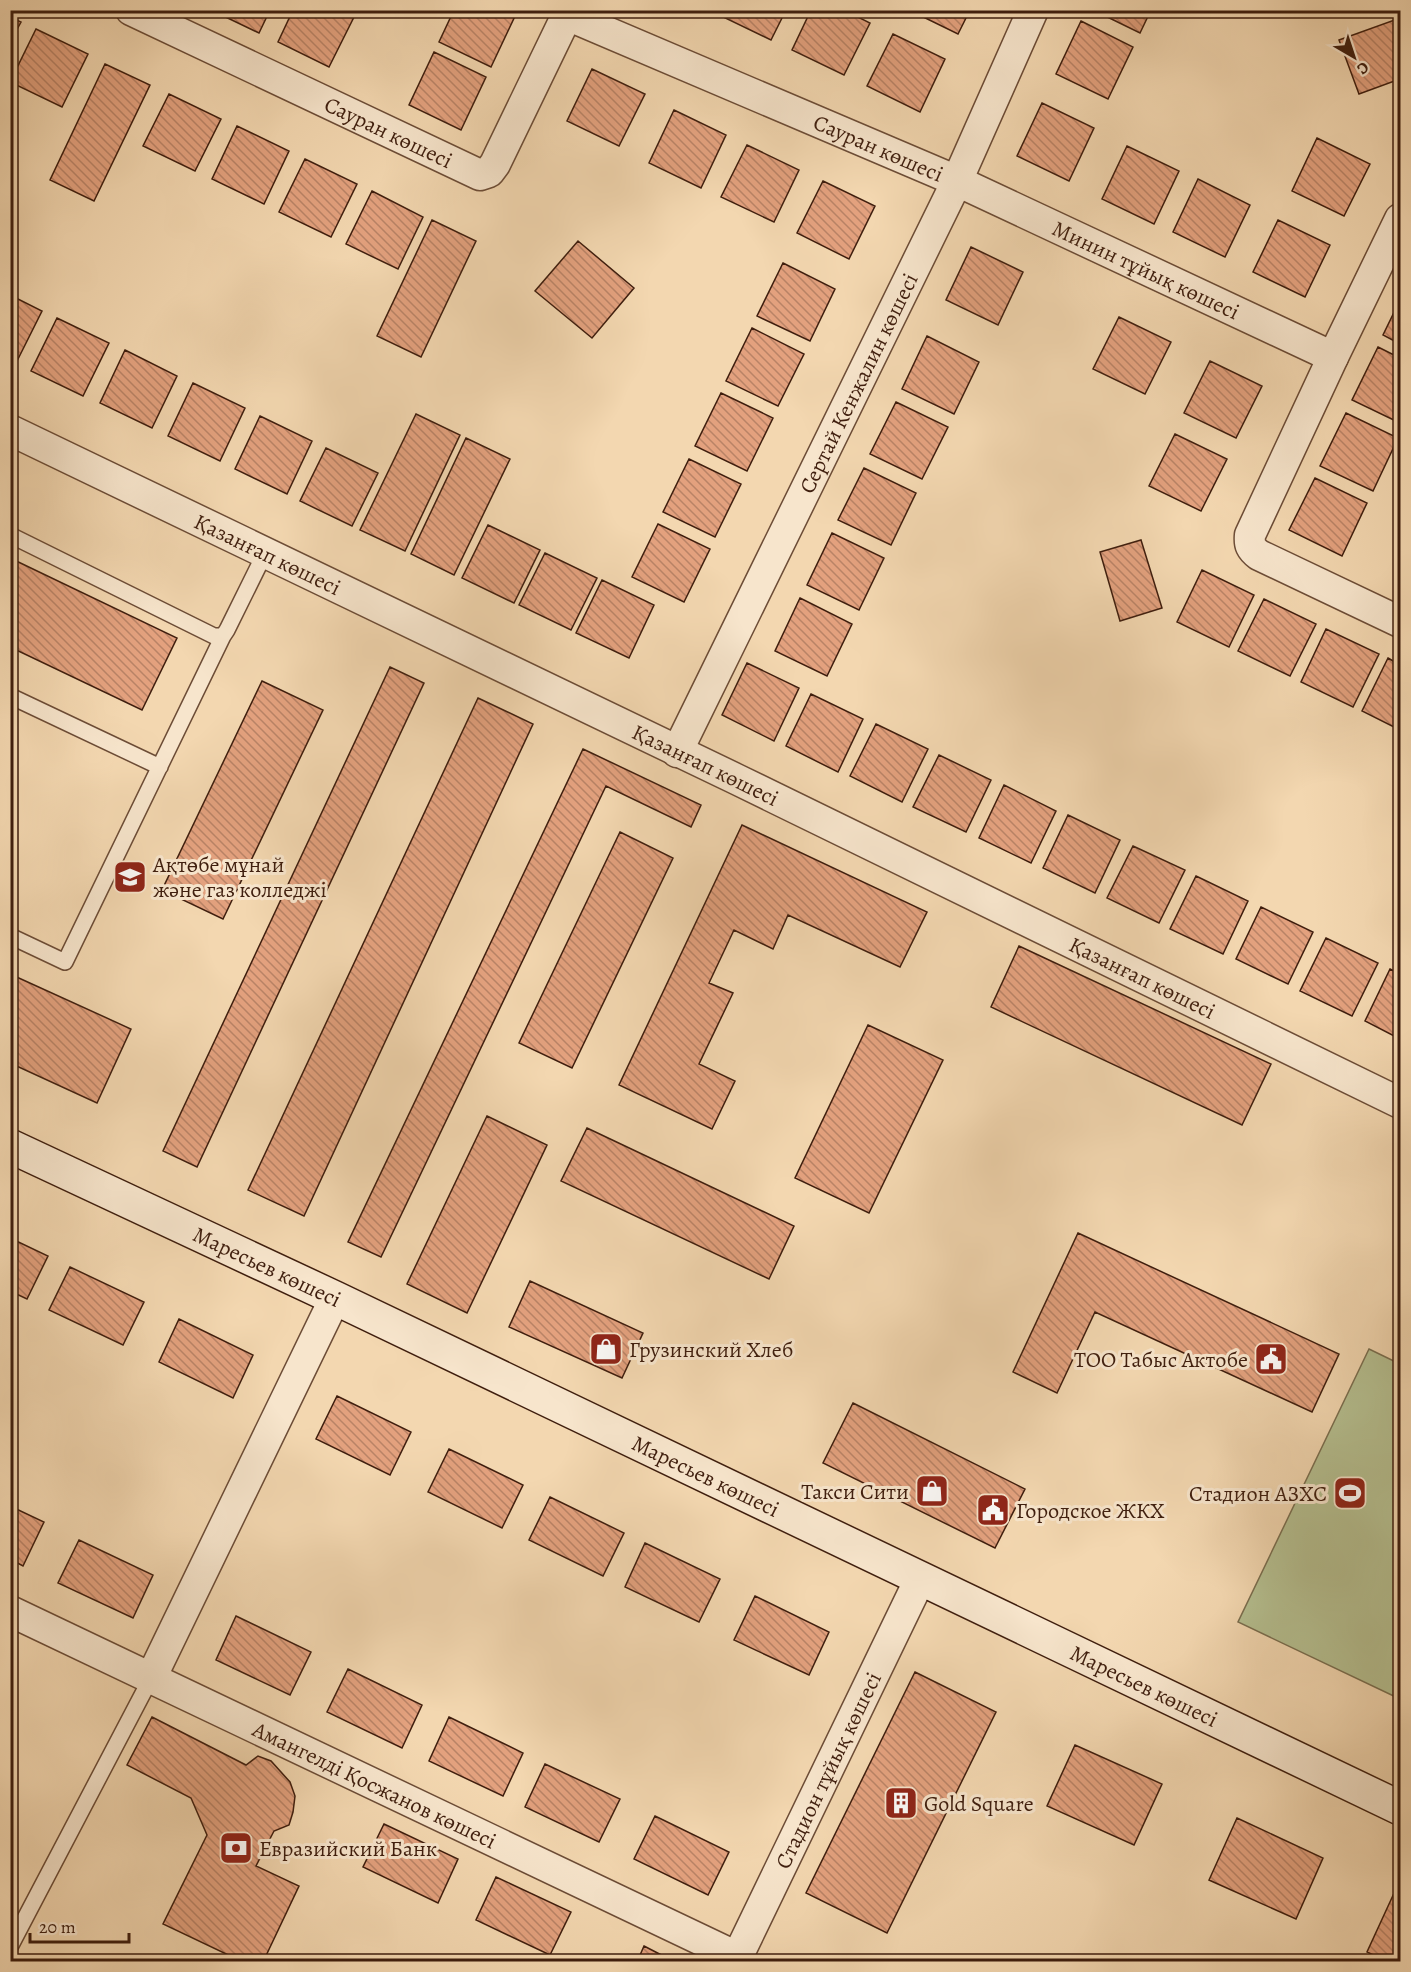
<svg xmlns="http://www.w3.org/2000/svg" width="1411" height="1972" font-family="Alegreya,serif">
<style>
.garden{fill:#b5bf90;stroke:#7a6e4f;stroke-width:1.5}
.building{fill:url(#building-back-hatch);stroke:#3f1e0e;stroke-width:1.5}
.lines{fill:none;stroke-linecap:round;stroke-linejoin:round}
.lane-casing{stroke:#6c4c36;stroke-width:18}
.street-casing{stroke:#6c4c36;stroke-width:33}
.secondary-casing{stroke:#3f1e0e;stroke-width:36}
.lane{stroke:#f7e5cc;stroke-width:15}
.street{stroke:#f7e5cc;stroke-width:30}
.secondary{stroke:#f7e5cc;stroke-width:33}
.labels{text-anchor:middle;stroke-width:6;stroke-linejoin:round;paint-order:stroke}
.street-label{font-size:22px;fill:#3f1e0e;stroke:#f7e5cc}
.poi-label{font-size:22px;fill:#3f1e0e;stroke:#f7e5cc;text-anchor:start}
</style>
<defs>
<pattern id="building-back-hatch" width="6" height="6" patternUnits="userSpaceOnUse" patternTransform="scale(1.5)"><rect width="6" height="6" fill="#e3a17e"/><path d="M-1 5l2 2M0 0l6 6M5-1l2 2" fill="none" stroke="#b98366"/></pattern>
</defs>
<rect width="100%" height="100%" fill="#f3d7b0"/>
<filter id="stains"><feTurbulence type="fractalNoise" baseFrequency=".00333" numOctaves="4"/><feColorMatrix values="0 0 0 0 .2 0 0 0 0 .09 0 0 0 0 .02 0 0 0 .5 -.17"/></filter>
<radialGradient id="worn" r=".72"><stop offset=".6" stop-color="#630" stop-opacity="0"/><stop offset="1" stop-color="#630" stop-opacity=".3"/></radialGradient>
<path class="garden" d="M 1369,1349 L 1400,1364 L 1400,1699 L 1238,1622 Z"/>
<path class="building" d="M 211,10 L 270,10 L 259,33 Z
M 293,10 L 346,10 L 355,15 L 329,67 L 278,42 Z
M 454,10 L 509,10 L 516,14 L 491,67 L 439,42 Z
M 722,10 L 786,10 L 771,40 L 719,15 Z
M 811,10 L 844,10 L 870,23 L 844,75 L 792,50 Z
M 909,10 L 970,10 L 958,34 Z
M 1093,10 L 1151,10 L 1140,33 Z
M 10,17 L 21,22 L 10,42 Z
M 1400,18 L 1400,79 L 1359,94 L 1339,40 Z
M 1081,21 L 1133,47 L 1108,99 L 1056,74 Z
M 36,29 L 88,54 L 62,107 L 10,82 Z
M 893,34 L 945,59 L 920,112 L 867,86 Z
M 434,52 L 486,77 L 461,130 L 409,105 Z
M 105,64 L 150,85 L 94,201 L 50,180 Z
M 592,69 L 645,94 L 619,146 L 567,121 Z
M 169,94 L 221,119 L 195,171 L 143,146 Z
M 1042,103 L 1094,128 L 1069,181 L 1017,156 Z
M 674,110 L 726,135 L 701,188 L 649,163 Z
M 237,126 L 289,151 L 264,204 L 212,179 Z
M 1317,138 L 1370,164 L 1344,216 L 1292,191 Z
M 747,145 L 799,170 L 774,222 L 721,197 Z
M 1127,146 L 1179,171 L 1154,224 L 1102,199 Z
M 305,159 L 357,184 L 331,237 L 279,212 Z
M 1198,179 L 1250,205 L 1225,257 L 1173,232 Z
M 823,181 L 875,206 L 849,259 L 797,233 Z
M 372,191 L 423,217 L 398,269 L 346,244 Z
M 432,220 L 476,241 L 421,357 L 377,336 Z
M 1278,220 L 1330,245 L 1305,297 L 1253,272 Z
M 578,241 L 634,288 L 592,338 L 535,291 Z
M 971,247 L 1023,272 L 998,325 L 946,300 Z
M 783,263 L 835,289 L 810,341 L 757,316 Z
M 10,295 L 42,311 L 16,363 L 10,360 Z
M 1400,300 L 1400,344 L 1383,335 Z
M 1119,317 L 1171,342 L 1145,394 L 1093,369 Z
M 57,318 L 109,343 L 83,396 L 31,371 Z
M 752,328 L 804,354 L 778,406 L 726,381 Z
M 927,336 L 979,362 L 954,414 L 902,389 Z
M 1378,347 L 1400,358 L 1400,423 L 1352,400 Z
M 125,350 L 177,376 L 152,428 L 100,403 Z
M 1210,361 L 1262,386 L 1236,438 L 1184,413 Z
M 193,383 L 245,408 L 220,461 L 168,436 Z
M 721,393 L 773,418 L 747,471 L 695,446 Z
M 896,402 L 948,427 L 922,479 L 870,454 Z
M 1346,413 L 1398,438 L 1373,491 L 1320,466 Z
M 416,414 L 460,435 L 405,551 L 360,530 Z
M 260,416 L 312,441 L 287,494 L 235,469 Z
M 1175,434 L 1227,459 L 1201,511 L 1149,486 Z
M 466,438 L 510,459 L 454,575 L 411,554 Z
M 326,448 L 378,473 L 352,526 L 300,501 Z
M 689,459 L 741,484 L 715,537 L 663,512 Z
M 864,468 L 916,493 L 891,545 L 838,520 Z
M 1315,478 L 1367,503 L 1342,556 L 1289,530 Z
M 658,524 L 710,549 L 684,602 L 632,577 Z
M 488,525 L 540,550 L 514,603 L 462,578 Z
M 832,533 L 884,558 L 859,610 L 807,585 Z
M 1141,540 L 1162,608 L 1120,621 L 1100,552 Z
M 545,553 L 597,578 L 571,630 L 519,605 Z
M 10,558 L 177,638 L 142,710 L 10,647 Z
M 1202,570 L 1254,595 L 1229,647 L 1177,622 Z
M 602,580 L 654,605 L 629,658 L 576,633 Z
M 800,598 L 852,624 L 827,676 L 775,651 Z
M 1264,599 L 1316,624 L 1290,676 L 1238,651 Z
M 1326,629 L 1379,654 L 1353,707 L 1301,682 Z
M 1388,658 L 1400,665 L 1400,730 L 1362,711 Z
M 747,663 L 799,688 L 774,741 L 722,715 Z
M 390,667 L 424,683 L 197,1167 L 163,1151 Z
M 262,681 L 323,710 L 223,919 L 162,890 Z
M 811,694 L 863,719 L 838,772 L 786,746 Z
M 478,698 L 533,724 L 304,1216 L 248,1190 Z
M 876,724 L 928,749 L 902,802 L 850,776 Z
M 583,749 L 701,805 L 691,827 L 606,786 L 381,1257 L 348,1242 Z
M 939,755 L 991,780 L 966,832 L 913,807 Z
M 1004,785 L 1056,811 L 1031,863 L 979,838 Z
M 1068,815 L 1120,840 L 1095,893 L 1043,868 Z
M 742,825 L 927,912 L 900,967 L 788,915 L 773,949 L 734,930 L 709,983 L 733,993 L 699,1064 L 735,1081 L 712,1129 L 619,1085 Z
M 620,832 L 673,858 L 572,1068 L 519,1043 Z
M 1133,846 L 1185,870 L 1159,923 L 1107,898 Z
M 1196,876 L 1248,901 L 1223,954 L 1170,929 Z
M 1261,907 L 1313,932 L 1288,984 L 1236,959 Z
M 1326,938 L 1378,963 L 1352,1016 L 1300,991 Z
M 1019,946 L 1271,1064 L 1242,1125 L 991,1007 Z
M 1390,969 L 1400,974 L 1400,1039 L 1365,1021 Z
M 10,974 L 131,1029 L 97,1103 L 10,1063 Z
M 868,1025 L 943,1060 L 869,1213 L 795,1178 Z
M 487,1116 L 547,1145 L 467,1313 L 407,1284 Z
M 587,1128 L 794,1226 L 769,1279 L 561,1181 Z
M 1078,1233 L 1339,1354 L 1312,1412 L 1095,1312 L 1057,1393 L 1013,1372 Z
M 10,1238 L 48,1256 L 27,1299 L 10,1291 Z
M 70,1267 L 144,1302 L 123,1345 L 49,1310 Z
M 530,1281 L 643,1333 L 622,1378 L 509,1327 Z
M 179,1319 L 253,1355 L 233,1398 L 159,1362 Z
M 337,1396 L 411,1432 L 390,1475 L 316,1439 Z
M 853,1403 L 1025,1489 L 995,1548 L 823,1463 Z
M 449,1449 L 523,1485 L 502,1528 L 428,1492 Z
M 550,1497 L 624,1533 L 603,1576 L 529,1540 Z
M 10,1506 L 44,1522 L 23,1566 L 10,1559 Z
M 79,1540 L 153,1575 L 133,1618 L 58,1583 Z
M 645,1543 L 720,1579 L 699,1622 L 625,1587 Z
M 755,1596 L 829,1632 L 809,1675 L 734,1640 Z
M 236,1616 L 311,1652 L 290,1695 L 216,1660 Z
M 348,1669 L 422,1705 L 402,1748 L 327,1712 Z
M 915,1672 L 996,1712 L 887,1933 L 806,1893 Z
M 152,1717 L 246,1765 L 258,1756 L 271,1761 L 290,1782 L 295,1796 L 293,1812 L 289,1825 L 274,1831 L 256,1866 L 299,1886 L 263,1962 L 243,1962 L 163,1924 L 207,1835 L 191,1798 L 127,1765 Z
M 449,1717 L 523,1753 L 503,1796 L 429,1761 Z
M 1075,1745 L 1162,1784 L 1134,1845 L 1047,1806 Z
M 545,1764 L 620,1799 L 599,1842 L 525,1807 Z
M 655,1816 L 729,1852 L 708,1895 L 634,1859 Z
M 1237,1818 L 1323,1858 L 1296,1919 L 1209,1880 Z
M 384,1824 L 458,1859 L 438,1903 L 363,1867 Z
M 496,1877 L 571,1912 L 550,1955 L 476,1920 Z
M 1395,1891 L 1400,1894 L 1400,1962 L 1388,1962 L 1367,1952 Z
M 644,1946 L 675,1962 L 637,1962 Z"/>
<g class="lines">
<g class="lane-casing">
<path id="lane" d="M 10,535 L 214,636 L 223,636 L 227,630 L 265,553
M 10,696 L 160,767
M 10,936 L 65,962 L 223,636
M 10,1947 L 151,1678"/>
</g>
<g class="street-casing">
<g id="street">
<path id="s1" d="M 131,10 L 480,175 L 489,172 L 495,164 L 567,15"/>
<path id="s2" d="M 569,10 L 567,15 L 957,181 L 1333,357"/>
<path d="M 1400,219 L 1333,357 L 1250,535 C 1249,545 1251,549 1259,555 L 1400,622"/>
<path id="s3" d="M 10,430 L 736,779 L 1400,1103"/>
<path id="s4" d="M 677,752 L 957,181 L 1033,10"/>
<path id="s5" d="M 10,1611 L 737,1957"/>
<path d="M 151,1678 L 335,1298"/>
<path id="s6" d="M 735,1962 L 920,1579"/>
</g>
</g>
<g class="secondary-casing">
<g id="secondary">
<path id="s7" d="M 10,1146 L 335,1298 L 1400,1808"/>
</g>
</g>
<use href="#lane" class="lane"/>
<use href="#street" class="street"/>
<use href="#secondary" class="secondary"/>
</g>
<defs>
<g id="university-square" transform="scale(1.725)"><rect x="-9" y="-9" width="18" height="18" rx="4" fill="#8f2418" stroke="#f7e5cc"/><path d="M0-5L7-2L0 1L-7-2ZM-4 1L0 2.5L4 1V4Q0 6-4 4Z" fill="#fff"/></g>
<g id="shop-square" transform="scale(1.725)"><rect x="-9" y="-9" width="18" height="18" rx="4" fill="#8f2418" stroke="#f7e5cc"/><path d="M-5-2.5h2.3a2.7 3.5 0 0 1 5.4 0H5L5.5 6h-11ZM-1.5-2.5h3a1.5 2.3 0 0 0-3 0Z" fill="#fff"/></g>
<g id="civic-square" transform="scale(1.725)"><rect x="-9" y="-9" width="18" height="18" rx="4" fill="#8f2418" stroke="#f7e5cc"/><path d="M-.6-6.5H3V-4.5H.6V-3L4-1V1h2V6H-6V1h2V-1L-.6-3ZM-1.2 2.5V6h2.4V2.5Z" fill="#fff"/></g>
<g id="stadium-square" transform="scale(1.725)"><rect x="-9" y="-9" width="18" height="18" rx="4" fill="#8f2418" stroke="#f7e5cc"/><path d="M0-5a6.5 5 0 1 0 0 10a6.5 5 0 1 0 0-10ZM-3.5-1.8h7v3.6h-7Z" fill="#fff"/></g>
<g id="building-square" transform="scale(1.725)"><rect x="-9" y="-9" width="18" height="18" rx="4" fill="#8f2418" stroke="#f7e5cc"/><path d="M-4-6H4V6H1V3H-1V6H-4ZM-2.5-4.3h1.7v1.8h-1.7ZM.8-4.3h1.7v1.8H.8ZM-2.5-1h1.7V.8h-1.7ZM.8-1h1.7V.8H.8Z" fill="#fff"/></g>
<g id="bank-square" transform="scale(1.725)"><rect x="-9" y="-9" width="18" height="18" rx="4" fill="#8f2418" stroke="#f7e5cc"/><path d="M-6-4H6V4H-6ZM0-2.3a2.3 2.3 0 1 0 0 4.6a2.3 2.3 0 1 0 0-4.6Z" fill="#fff"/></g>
</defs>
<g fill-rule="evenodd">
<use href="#university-square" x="130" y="877"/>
<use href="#shop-square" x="606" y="1349"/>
<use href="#civic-square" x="1271" y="1359"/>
<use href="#shop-square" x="932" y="1491"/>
<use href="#stadium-square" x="1350" y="1493"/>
<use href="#civic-square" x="993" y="1510"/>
<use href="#building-square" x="901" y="1803"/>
<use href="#bank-square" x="236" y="1848"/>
</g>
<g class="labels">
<g class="street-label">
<text dy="8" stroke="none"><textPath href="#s1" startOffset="285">Сауран көшесі</textPath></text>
<text dy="8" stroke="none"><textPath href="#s2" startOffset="344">Сауран көшесі</textPath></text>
<text dy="8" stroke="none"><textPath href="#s2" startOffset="638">Минин тұйық көшесі</textPath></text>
<text dy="8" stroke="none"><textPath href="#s4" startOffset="411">Сертай Кенжалин көшесі</textPath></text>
<text dy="8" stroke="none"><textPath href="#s3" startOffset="286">Қазанғап көшесі</textPath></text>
<text dy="8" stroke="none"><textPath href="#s3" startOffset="772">Қазанғап көшесі</textPath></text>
<text dy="8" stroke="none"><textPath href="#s3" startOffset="1258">Қазанғап көшесі</textPath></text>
<text dy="8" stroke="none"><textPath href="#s7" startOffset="284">Маресьев көшесі</textPath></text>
<text dy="8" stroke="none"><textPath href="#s7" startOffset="770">Маресьев көшесі</textPath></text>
<text dy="8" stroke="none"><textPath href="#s7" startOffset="1256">Маресьев көшесі</textPath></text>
<text dy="8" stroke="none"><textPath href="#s6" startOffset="213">Стадион тұйық көшесі</textPath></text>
<text dy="8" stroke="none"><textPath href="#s5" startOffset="404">Амангелді Қосжанов көшесі</textPath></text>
</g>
<g class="poi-label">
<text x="153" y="872">Ақтөбе мұнай<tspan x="153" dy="25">және газ колледжі</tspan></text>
<text x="629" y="1357">Грузинский Хлеб</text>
<text x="1248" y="1367" text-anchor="end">ТОО Табыс Актобе</text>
<text x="909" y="1499" text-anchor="end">Такси Сити</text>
<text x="1327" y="1501" text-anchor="end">Стадион АЗХС</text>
<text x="1016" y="1518">Городское ЖКХ</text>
<text x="924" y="1811">Gold Square</text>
<text x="259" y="1856">Евразийский Банк</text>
</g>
</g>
<rect width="1411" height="1972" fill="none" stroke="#f3d7b0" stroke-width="36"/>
<rect x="12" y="12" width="1387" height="1948" fill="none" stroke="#3f1e0e" stroke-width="3"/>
<rect x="18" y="18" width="1375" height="1936" fill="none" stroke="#3f1e0e" stroke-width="1.5"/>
<g transform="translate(1354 57) rotate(141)" stroke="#f7e5cc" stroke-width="4.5" paint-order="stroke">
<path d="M0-4.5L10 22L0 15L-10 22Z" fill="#3f1e0e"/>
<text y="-9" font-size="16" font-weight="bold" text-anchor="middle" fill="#3f1e0e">С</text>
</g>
<path d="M30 1933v9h99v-9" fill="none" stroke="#3f1e0e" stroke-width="3"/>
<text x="39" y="1933" font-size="18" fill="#3f1e0e" stroke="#f7e5cc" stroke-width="4.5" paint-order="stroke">20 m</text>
<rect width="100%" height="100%" filter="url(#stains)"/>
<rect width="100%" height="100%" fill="url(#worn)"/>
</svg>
